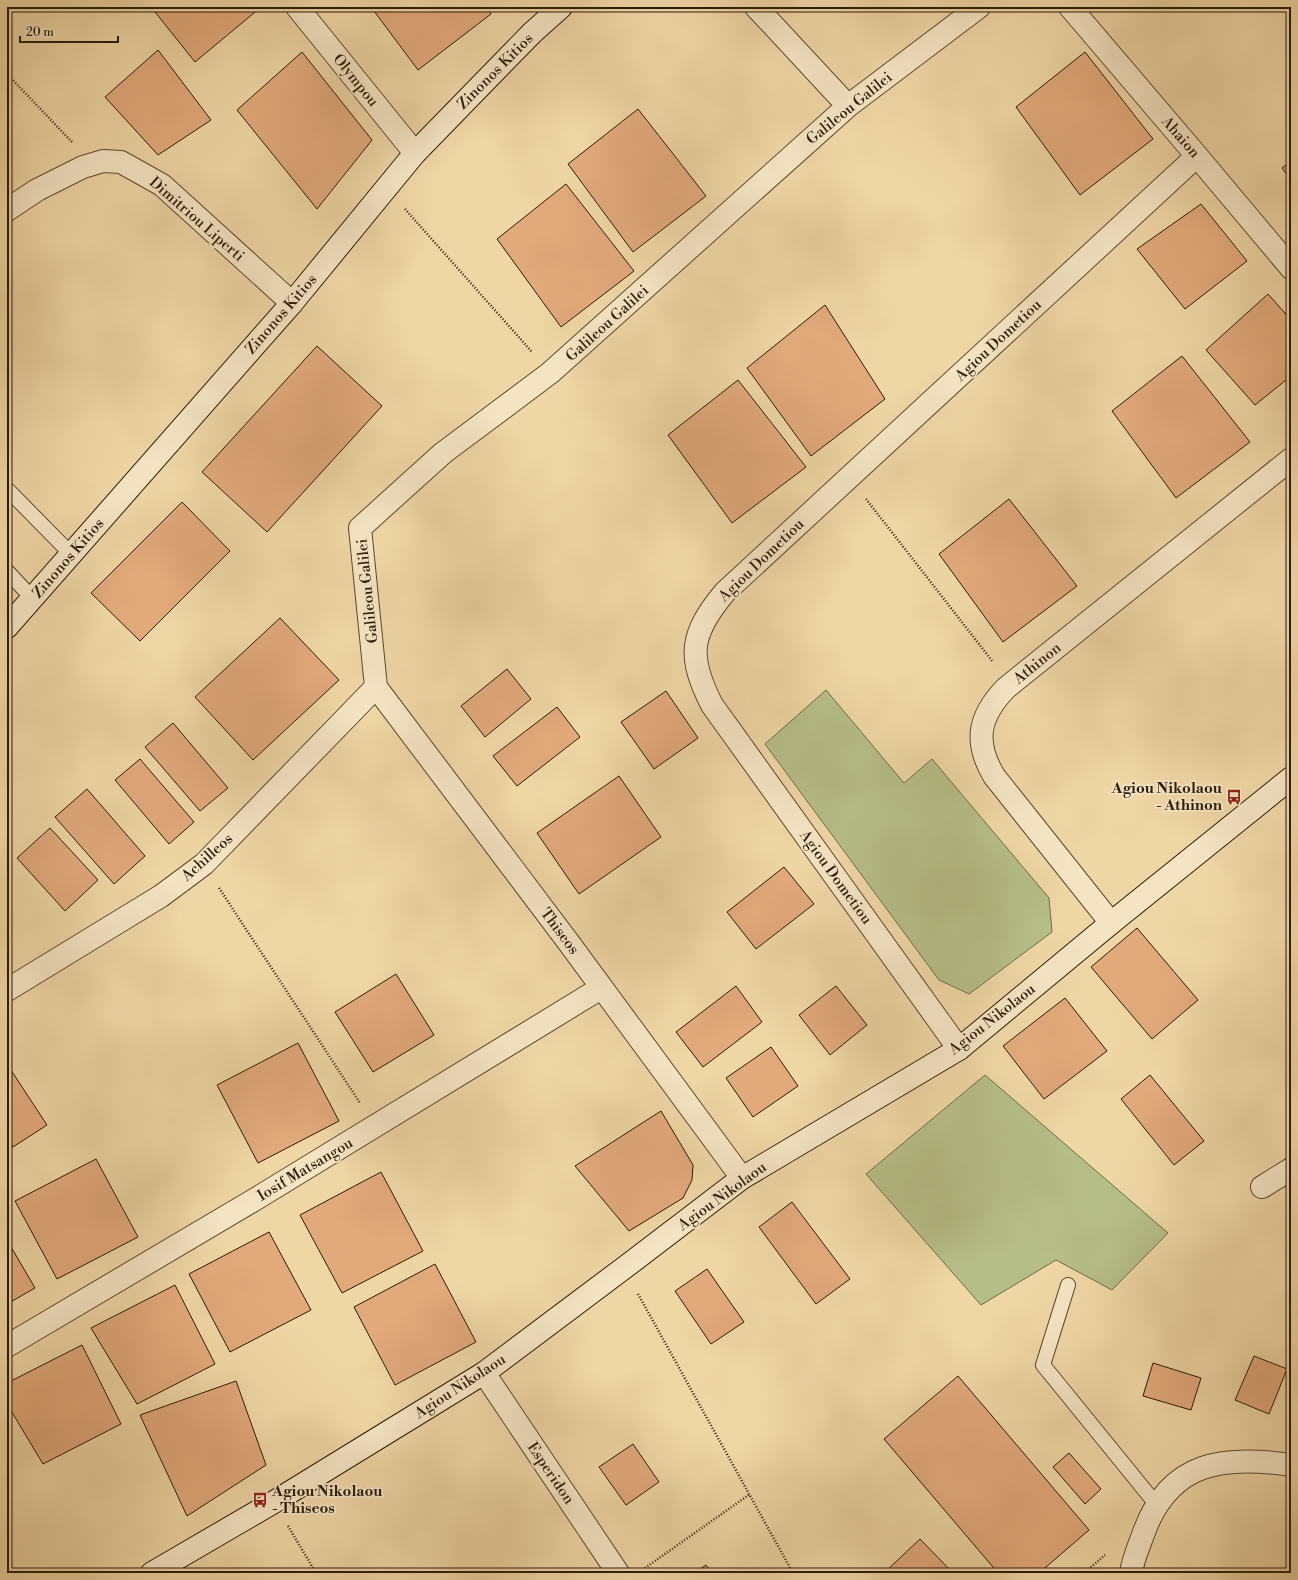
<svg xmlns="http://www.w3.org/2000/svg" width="1298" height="1580" font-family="'Libre Bodoni',serif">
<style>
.green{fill:#b6be88;stroke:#716c48}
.building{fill:#e2a97b;stroke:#2c1b07}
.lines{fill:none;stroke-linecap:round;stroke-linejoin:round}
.lane-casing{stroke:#5d4a2e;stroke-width:16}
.street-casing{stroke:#5d4a2e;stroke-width:24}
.secondary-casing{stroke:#2c1b07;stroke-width:24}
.path{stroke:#2c1b07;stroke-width:2.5;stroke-dasharray:1 2;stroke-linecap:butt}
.lane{stroke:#f5e4c4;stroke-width:14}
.street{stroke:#f5e4c4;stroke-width:22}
.secondary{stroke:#f5e4c4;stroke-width:22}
.labels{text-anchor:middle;stroke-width:3.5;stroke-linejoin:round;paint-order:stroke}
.street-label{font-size:15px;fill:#2c1b07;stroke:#f5e4c4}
.poi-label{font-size:15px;font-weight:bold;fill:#2c1b07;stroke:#f5e4c4;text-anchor:end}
</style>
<rect width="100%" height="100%" fill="#efd6a5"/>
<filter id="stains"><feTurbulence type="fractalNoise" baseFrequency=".005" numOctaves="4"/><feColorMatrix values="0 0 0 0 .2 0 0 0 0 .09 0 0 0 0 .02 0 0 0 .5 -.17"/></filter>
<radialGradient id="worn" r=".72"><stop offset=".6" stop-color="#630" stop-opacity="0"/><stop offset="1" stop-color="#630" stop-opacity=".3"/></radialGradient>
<path class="green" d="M 826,690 L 904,783 L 932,759 L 1049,898 L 1052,932 L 969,994 L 939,980 L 765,744 Z
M 985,1075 L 1168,1233 L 1112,1290 L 1056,1260 L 981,1305 L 866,1174 Z"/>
<path class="building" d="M 151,7 L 260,7 L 260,8 L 195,62 Z
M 371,7 L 486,7 L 491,14 L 418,70 Z
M 158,50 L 211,120 L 158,155 L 105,97 Z
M 302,52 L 372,140 L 317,209 L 237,110 Z
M 1085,52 L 1153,139 L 1080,195 L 1016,107 Z
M 638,109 L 706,196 L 633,252 L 568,164 Z
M 1291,161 L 1291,180 L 1282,168 Z
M 566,184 L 634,271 L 561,327 L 497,239 Z
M 1201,204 L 1247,261 L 1185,309 L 1137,249 Z
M 1268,294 L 1291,320 L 1291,376 L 1255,405 L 1206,350 Z
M 825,305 L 885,399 L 811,456 L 747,368 Z
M 317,346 L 382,406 L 267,532 L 202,472 Z
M 1182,356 L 1250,442 L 1176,498 L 1112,411 Z
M 738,380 L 806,467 L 732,523 L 668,435 Z
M 1009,499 L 1077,586 L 1003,642 L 939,554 Z
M 182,502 L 230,551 L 140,641 L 91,593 Z
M 280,618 L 339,680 L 253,760 L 195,697 Z
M 507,669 L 531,699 L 485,737 L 461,706 Z
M 666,691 L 698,738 L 654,769 L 621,722 Z
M 557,707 L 580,737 L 517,786 L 493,756 Z
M 173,723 L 228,788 L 200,811 L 145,747 Z
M 140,759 L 194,822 L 169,844 L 115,780 Z
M 619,776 L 661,837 L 579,894 L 537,833 Z
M 87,789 L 145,856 L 114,884 L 55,817 Z
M 50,828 L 98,880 L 65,911 L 17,858 Z
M 784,867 L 814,904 L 756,949 L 727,912 Z
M 1137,928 L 1198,1000 L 1152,1039 L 1091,967 Z
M 396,974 L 434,1035 L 373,1072 L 335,1012 Z
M 736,986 L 762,1022 L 703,1067 L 676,1032 Z
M 836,986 L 867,1025 L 830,1055 L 799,1015 Z
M 1065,998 L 1107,1051 L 1044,1099 L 1003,1046 Z
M 298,1043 L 339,1121 L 258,1163 L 217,1085 Z
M 771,1047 L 798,1086 L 753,1117 L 726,1078 Z
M 7,1064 L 47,1125 L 13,1147 L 7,1137 Z
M 1150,1075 L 1204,1141 L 1174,1165 L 1121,1099 Z
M 661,1111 L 693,1165 L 692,1180 L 683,1198 L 629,1231 L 575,1166 Z
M 96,1159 L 138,1237 L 57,1279 L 15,1201 Z
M 381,1172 L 423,1251 L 342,1293 L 300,1215 Z
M 792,1202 L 850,1279 L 816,1304 L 759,1227 Z
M 269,1232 L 311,1310 L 230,1352 L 189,1274 Z
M 7,1240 L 35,1288 L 7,1304 Z
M 435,1264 L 476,1342 L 395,1385 L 354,1307 Z
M 707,1269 L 744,1322 L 711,1344 L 675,1291 Z
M 175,1285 L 215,1364 L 137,1404 L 91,1328 Z
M 82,1345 L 121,1424 L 43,1464 L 7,1404 L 7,1383 Z
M 1254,1356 L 1287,1369 L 1269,1414 L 1235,1400 Z
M 1153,1363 L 1201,1378 L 1191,1410 L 1143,1396 Z
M 958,1376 L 1089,1530 L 1039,1573 L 998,1573 L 884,1439 Z
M 236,1381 L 266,1465 L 187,1516 L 140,1415 Z
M 633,1444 L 659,1482 L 626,1505 L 599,1467 Z
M 1069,1453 L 1101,1489 L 1085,1504 L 1053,1467 Z
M 920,1539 L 953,1573 L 884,1573 Z
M 706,1565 L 712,1573 L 694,1573 Z"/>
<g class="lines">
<g class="lane-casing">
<path id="lane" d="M 7,489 L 71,554
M 7,571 L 32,598
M 1068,1285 L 1043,1365 L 1156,1504"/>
</g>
<g class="street-casing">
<path id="street" d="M 297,7 L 415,153
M 756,7 L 848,106
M 1070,7 L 1197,156 L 1291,268
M 7,210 L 37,190 L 83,167 L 103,161 L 121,162 L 162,185 L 292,303
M 376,687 L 360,528 L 443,453 L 550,373 L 848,106 L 979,7
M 376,687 L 569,943 L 742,1178
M 1111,923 L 994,776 C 974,742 978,717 1006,688 L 1291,459
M 7,990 L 161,896 L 204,864 L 376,687
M 959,1049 L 712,705 C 687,656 690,634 725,592 L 1197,156
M 1262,1187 L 1291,1169
M 7,1346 L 254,1200 L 601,988
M 484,1373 L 618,1573
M 1131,1573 C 1133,1559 1139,1546 1144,1532 C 1170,1461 1224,1455 1291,1465"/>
</g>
<g class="secondary-casing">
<path id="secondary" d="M 7,627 L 292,303 L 415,153 L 532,33 L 561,7
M 152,1573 L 274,1502 L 484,1373 L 624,1268 L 742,1178 L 959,1049 L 1111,923 L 1291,778"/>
</g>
<path class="path" d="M 7,74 L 72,142
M 405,209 L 532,352
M 866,499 L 993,662
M 219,888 L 360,1103
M 638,1294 L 793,1573
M 288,1526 L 316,1573
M 645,1568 L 750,1494
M 1084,1573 L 1105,1555"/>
<use href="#lane" class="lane"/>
<use href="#street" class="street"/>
<use href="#secondary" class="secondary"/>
</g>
<defs>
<g id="bus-bare" transform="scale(1.2)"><path d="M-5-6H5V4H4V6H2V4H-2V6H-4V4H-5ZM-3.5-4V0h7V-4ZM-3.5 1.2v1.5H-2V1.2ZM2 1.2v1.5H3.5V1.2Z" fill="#8f2418" stroke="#f5e4c4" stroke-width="2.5" paint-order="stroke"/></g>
</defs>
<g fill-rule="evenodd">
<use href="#bus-bare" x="1234" y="797"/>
<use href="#bus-bare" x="260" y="1500"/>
</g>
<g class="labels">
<g class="street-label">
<text transform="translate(495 71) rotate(-45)" y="5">Zinonos Kitios</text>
<text transform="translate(356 80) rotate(51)" y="5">Olympou</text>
<text transform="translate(849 108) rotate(-39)" y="5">Galileou Galilei</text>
<text transform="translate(1181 137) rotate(49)" y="5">Ahaion</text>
<text transform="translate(197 219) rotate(41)" y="5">Dimitriou Liperti</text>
<text transform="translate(281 314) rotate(-49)" y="5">Zinonos Kitios</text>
<text transform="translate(607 323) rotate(-42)" y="5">Galileou Galilei</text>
<text transform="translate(998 340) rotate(-43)" y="5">Agiou Dometiou</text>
<text transform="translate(68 558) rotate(-49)" y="5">Zinonos Kitios</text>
<text transform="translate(761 560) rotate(-44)" y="5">Agiou Dometiou</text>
<text transform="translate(367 591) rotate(-96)" y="5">Galileou Galilei</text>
<text transform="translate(1037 663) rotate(-39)" y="5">Athinon</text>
<text transform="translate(207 857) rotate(-42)" y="5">Achilleos</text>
<text transform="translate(836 877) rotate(54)" y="5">Agiou Dometiou</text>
<text transform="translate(560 931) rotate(53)" y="5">Thiseos</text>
<text transform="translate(992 1019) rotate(-38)" y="5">Agiou Nikolaou</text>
<text transform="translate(305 1169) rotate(-31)" y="5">Iosif Matsangou</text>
<text transform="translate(722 1196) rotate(-36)" y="5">Agiou Nikolaou</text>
<text transform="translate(460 1386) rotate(-33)" y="5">Agiou Nikolaou</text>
<text transform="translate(551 1473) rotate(56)" y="5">Esperidon</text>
</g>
<g class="poi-label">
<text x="1222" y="793">Agiou Nikolaou<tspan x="1222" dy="17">- Athinon</tspan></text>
<text x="272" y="1496" text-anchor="start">Agiou Nikolaou<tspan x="272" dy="17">- Thiseos</tspan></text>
</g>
</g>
<rect width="1298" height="1580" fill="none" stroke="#efd6a5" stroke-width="24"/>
<rect x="8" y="8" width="1282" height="1564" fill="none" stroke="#2c1b07" stroke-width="2"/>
<rect x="12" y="12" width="1274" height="1556" fill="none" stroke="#2c1b07"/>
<path d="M20 36v6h98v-6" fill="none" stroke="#2c1b07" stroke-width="2"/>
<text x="26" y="36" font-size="12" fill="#2c1b07" stroke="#f5e4c4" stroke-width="3" paint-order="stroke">20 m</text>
<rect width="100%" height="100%" filter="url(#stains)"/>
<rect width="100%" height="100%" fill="url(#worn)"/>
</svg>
